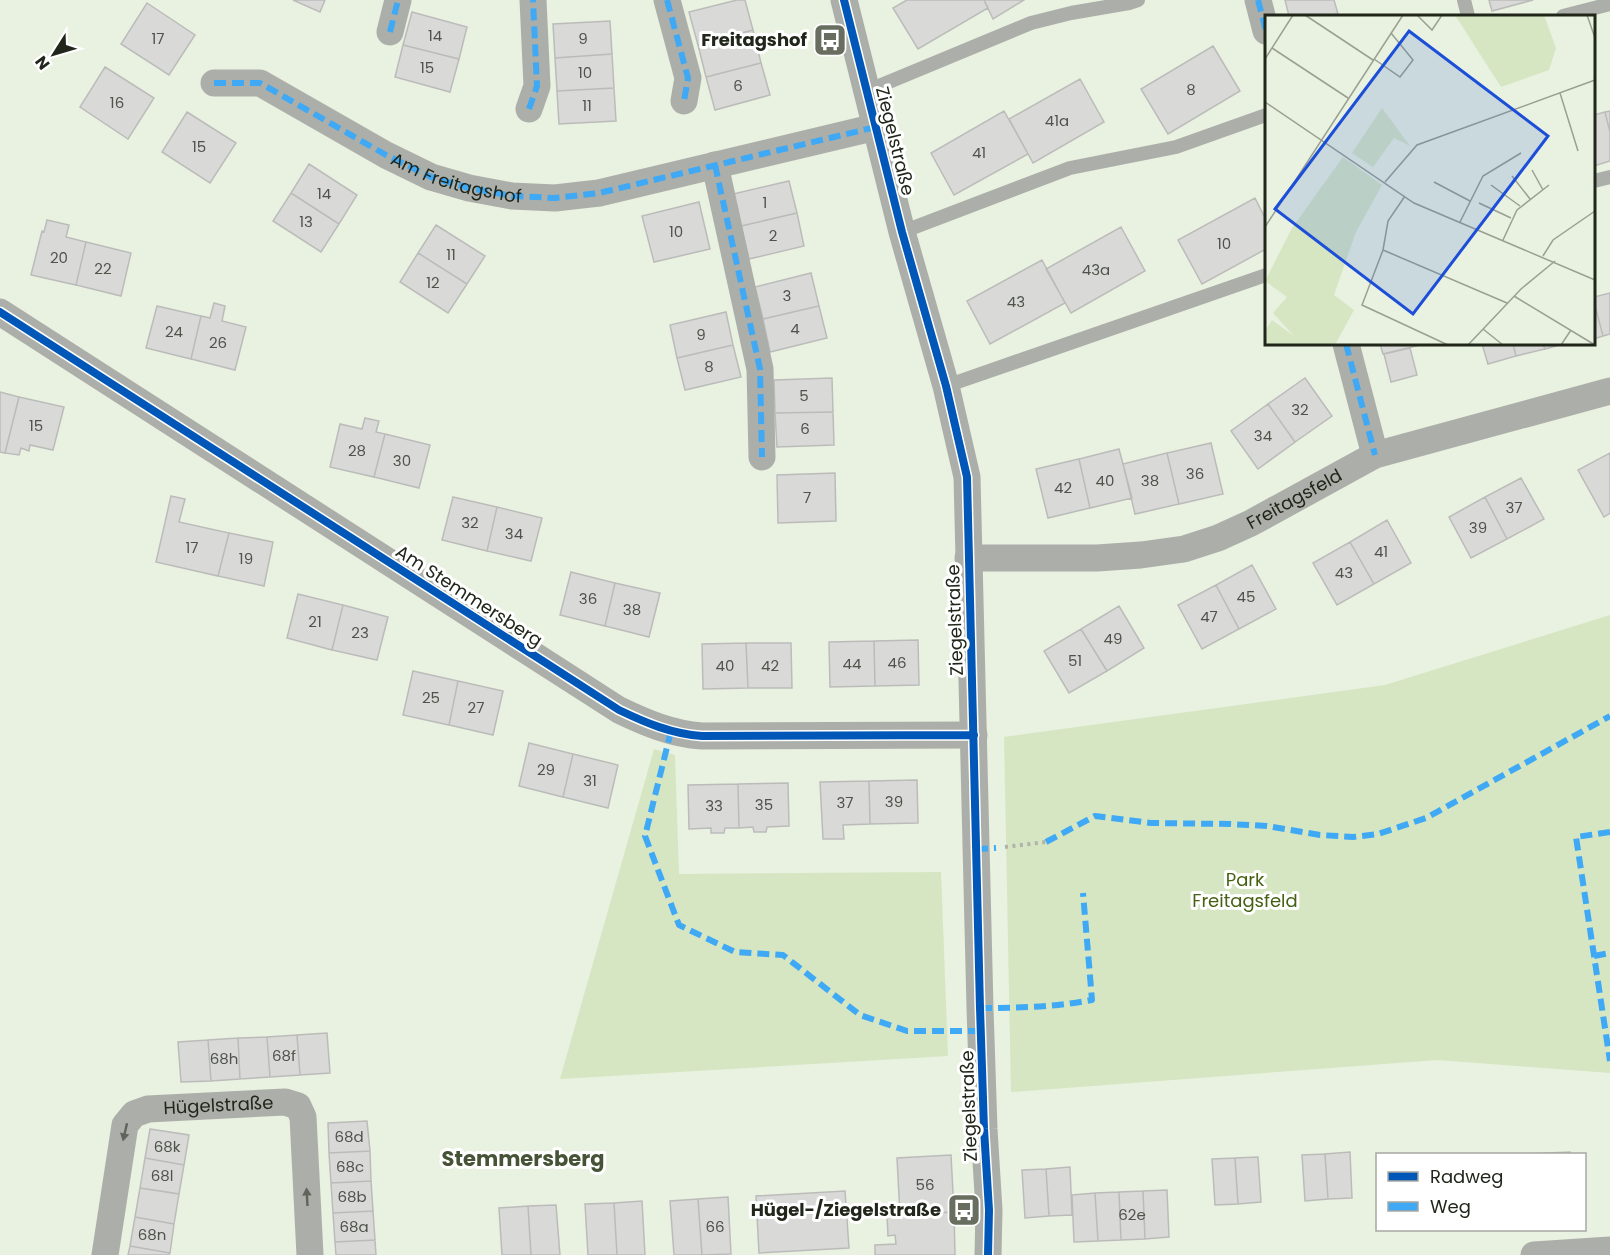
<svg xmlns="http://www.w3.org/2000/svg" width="1610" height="1255" font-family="Poppins,sans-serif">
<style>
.green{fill:#d6e6c2}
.building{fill:#d9d9d8;stroke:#bbbcba;stroke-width:1.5}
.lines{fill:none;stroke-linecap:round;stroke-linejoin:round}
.path{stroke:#afb3aa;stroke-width:4;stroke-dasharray:3 4.5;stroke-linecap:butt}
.lane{stroke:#acafa9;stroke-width:14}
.street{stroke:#acafa9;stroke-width:27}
.quiet{stroke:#3fa9f5;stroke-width:6;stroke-dasharray:12 6;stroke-linecap:butt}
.cycleway-casing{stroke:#fff;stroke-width:11}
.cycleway{stroke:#0057b8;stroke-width:8}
.oneway{fill:#60645a}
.labels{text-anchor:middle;stroke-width:6;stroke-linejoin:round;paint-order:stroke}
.number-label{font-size:15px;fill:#4f534a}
.poi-label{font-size:18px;font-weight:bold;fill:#21261a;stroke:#fff;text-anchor:end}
.street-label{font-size:18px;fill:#21261a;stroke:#fff}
.park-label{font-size:18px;fill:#456112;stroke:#fff}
.quarter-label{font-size:21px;font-weight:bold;fill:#475337;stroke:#fff}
.inset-road{fill:none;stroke:#99a091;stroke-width:1.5}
.view{fill:#1d4ed8;fill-opacity:0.15;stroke:#1d4ed8;stroke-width:3}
.inset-edge{fill:none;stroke:#21261a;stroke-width:3}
</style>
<rect width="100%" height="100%" fill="#e9f1e0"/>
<path class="green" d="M 1610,615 L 1610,1073 L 1438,1060 L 1011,1092 L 1004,737 L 1385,685 Z
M 654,749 L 675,755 L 679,874 L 941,872 L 948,1056 L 560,1079 Z"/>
<path class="building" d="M 293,0 L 325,0 L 320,12 Z
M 737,0 L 745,0 L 753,30 L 698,45 L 689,12 Z
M 907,0 L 984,0 L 988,8 L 918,49 L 893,8 Z
M 984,0 L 1024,0 L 993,19 Z
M 1285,0 L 1334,0 L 1338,14 L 1326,16 L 1289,16 Z
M 1489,0 L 1533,0 L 1492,11 Z
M 147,3 L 195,35 L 169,75 L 121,44 Z
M 412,12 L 467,27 L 459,59 L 403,45 Z
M 610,21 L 612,54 L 555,58 L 553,24 Z
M 753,30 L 761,63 L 706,77 L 698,45 Z
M 403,45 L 459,59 L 450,92 L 395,77 Z
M 1213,46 L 1240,91 L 1168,134 L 1141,89 Z
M 612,54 L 614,88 L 557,91 L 555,58 Z
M 761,63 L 770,95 L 715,110 L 706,77 Z
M 105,67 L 154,98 L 128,139 L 80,107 Z
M 1080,79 L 1104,122 L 1033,163 L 1009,119 Z
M 614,88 L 616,121 L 559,124 L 557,91 Z
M 1004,111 L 1028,154 L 954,195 L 931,153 Z
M 1610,111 L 1610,132 L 1605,112 Z
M 187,112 L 236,143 L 210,183 L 162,152 Z
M 1605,112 L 1610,132 L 1610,161 L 1594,166 L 1594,115 Z
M 309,164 L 357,195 L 339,224 L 291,193 Z
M 789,181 L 797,213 L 741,226 L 733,194 Z
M 291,193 L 339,224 L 321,252 L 273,221 Z
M 1255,198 L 1266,220 L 1266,249 L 1202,284 L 1178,240 Z
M 699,202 L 710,249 L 654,262 L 642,216 Z
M 797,213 L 804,246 L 749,259 L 741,226 Z
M 47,220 L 69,225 L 66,237 L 86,242 L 76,285 L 31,275 L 42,231 L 44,232 Z
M 436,225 L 485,256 L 467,284 L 418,253 Z
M 1121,227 L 1145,271 L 1071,313 L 1046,269 Z
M 86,242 L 131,253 L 121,296 L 76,285 Z
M 418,253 L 467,284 L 448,313 L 400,282 Z
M 1042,260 L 1065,303 L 990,344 L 967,301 Z
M 811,273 L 819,306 L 763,319 L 755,287 Z
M 1610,293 L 1610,334 L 1603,336 L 1594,302 L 1594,297 Z
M 1594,302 L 1603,336 L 1594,339 Z
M 214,303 L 225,306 L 222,321 L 246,327 L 235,370 L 191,359 L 201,316 L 210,318 Z
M 157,306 L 201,316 L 191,359 L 146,348 Z
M 819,306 L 827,338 L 770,352 L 763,319 Z
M 726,312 L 733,345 L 677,358 L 670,325 Z
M 1380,344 L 1424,344 L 1383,354 Z
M 1482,344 L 1513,344 L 1516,356 L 1488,364 Z
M 1513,344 L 1543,344 L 1545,349 L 1516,356 Z
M 1543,344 L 1563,344 L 1545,349 Z
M 733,345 L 741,377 L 685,390 L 677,358 Z
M 1410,348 L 1417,375 L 1391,382 L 1384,354 Z
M 832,378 L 833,412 L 775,413 L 774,380 Z
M 1305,378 L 1332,416 L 1295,442 L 1268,404 Z
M 0,392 L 19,397 L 5,453 L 0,452 Z
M 19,397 L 64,407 L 53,450 L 30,445 L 29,451 L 21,448 L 19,455 L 5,453 Z
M 1268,404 L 1295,442 L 1258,469 L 1231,431 Z
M 833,412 L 834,445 L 777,447 L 775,413 Z
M 365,418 L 379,421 L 376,432 L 385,434 L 374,477 L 330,467 L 340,424 L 362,429 Z
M 385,434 L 430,445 L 419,488 L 374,477 Z
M 1211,443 L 1223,494 L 1179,504 L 1167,453 Z
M 1119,449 L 1132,498 L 1090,508 L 1079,459 Z
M 1167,453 L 1179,504 L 1135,514 L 1123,464 Z
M 1610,453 L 1610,513 L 1604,517 L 1578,470 Z
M 1079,459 L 1090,508 L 1048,518 L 1036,469 Z
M 835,473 L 836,521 L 778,523 L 777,475 Z
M 1521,478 L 1544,519 L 1507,539 L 1485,497 Z
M 171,496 L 185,499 L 179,522 L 229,533 L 218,576 L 156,562 Z
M 453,497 L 497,507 L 487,551 L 442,540 Z
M 1485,497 L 1507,539 L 1471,558 L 1449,517 Z
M 497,507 L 542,518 L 531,561 L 487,551 Z
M 1387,520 L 1411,563 L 1374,584 L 1350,542 Z
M 229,533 L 273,542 L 264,586 L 218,576 Z
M 1350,542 L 1374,584 L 1337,605 L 1313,563 Z
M 1252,565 L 1276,609 L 1239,629 L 1216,585 Z
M 571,572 L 615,583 L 605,626 L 560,615 Z
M 615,583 L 660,593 L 649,637 L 605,626 Z
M 1216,585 L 1239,629 L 1202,649 L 1178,605 Z
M 298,594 L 343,605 L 332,650 L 287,638 Z
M 343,605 L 388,617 L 377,660 L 332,650 Z
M 1119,606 L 1144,648 L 1107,671 L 1081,629 Z
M 1081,629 L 1107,671 L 1069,693 L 1044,651 Z
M 918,640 L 919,685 L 875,686 L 874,641 Z
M 874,641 L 875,686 L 830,687 L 829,642 Z
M 746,643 L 748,688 L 703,689 L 702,644 Z
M 746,643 L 791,643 L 792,688 L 748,688 Z
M 413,671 L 458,681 L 449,725 L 403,715 Z
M 458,681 L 503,691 L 493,735 L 449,725 Z
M 529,743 L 573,754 L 563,797 L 519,786 Z
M 573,754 L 618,765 L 608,808 L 563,797 Z
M 917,780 L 918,823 L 870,824 L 869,781 Z
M 869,781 L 870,824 L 843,825 L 844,839 L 823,839 L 820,782 Z
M 788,783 L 789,826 L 767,827 L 766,832 L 754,832 L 753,827 L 739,828 L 738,784 Z
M 738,784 L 739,828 L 725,828 L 724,833 L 711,833 L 711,828 L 689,829 L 688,785 Z
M 327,1033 L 330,1073 L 300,1075 L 297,1035 Z
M 297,1035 L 300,1075 L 270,1077 L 267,1037 Z
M 267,1037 L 270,1077 L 240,1079 L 238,1038 Z
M 238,1038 L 240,1079 L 211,1081 L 208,1040 Z
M 208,1040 L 211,1081 L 181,1082 L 178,1042 Z
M 367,1121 L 370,1151 L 329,1153 L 328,1123 Z
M 150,1129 L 189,1135 L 184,1165 L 145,1158 Z
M 370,1151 L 371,1181 L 331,1183 L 329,1153 Z
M 1350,1152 L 1352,1198 L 1328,1199 L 1325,1154 Z
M 1570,1152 L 1570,1154 L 1521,1154 Z
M 1325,1154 L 1328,1199 L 1305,1201 L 1302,1155 Z
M 951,1155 L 954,1212 L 900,1215 L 897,1158 Z
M 1258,1157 L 1261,1202 L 1238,1204 L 1235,1158 Z
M 145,1158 L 184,1165 L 179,1194 L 140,1188 Z
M 1235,1158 L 1238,1204 L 1215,1205 L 1212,1159 Z
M 1070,1167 L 1072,1215 L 1049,1216 L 1046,1169 Z
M 1046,1169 L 1049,1216 L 1025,1218 L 1022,1170 Z
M 371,1181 L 373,1211 L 333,1213 L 331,1183 Z
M 140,1188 L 179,1194 L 174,1224 L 135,1217 Z
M 1167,1190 L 1169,1237 L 1145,1239 L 1143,1191 Z
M 845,1191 L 849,1248 L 759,1253 L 756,1196 Z
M 1143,1191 L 1145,1239 L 1121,1240 L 1119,1192 Z
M 1119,1192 L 1121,1240 L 1098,1241 L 1095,1193 Z
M 1095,1193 L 1098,1241 L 1074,1242 L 1072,1195 Z
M 728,1197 L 731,1254 L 702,1255 L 698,1199 Z
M 698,1199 L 702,1255 L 674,1255 L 670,1201 Z
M 642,1201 L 645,1255 L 617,1255 L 614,1203 Z
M 614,1203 L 617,1255 L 588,1255 L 585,1204 Z
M 556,1205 L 560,1255 L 531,1255 L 528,1206 Z
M 528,1206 L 531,1255 L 502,1255 L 499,1208 Z
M 373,1211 L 375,1240 L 335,1242 L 333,1213 Z
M 954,1212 L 955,1255 L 875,1255 L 875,1245 L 896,1244 L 895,1235 L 888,1236 L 887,1215 Z
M 135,1217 L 174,1224 L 170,1253 L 130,1246 Z
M 375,1240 L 376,1255 L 336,1255 L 335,1242 Z
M 130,1246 L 170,1253 L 169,1255 L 128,1255 Z"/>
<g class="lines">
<path class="path" d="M 1005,847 L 1046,842"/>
<path class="lane" d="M 1464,0 L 1468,16
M 1563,16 L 1610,4
M 867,91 L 1031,23 L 1071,13 L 1129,3 L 1138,0
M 1594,181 L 1610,177
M 902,232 L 1070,168 L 1176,147 L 1266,115
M 946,386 L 1266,275"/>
<g class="street">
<path d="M 667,0 L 688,78 L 684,101"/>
<path d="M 844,0 L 902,232 L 946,386 L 967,477 L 980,1008 L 984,1129 L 989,1210 L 988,1255"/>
<path d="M 1258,0 L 1266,31"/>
<path d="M 390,32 L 398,0"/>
<path d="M 214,83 L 260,83 L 386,155 L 431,177 L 469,188 L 512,196 L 555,198 L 599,193 L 876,127"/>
<path d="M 529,109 L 537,86 L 533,0"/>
<path d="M 715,165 L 760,369 L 762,457"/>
<path d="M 0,312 L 619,710 C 646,723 672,734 702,736 L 974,735"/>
<path d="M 1346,344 L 1375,455"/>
<path id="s1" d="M 968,558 L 1097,558 L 1141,555 L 1184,549 L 1218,538 L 1251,523 L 1375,455 L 1610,391"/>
<path id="s2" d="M 105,1255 L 125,1125 L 134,1114 L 148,1109 L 285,1102 L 298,1106 L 303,1117 L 310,1255"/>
<path d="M 1534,1255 L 1610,1250"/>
</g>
<g class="quiet">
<path d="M 667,0 L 688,78 L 684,101"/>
<path d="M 1258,0 L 1266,31"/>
<path d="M 390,32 L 398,0"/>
<path id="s3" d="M 214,83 L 260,83 L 386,155 L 431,177 L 469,188 L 512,196 L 555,198 L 599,193 L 876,127"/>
<path d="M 529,109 L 537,86 L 533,0"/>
<path d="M 715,165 L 760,369 L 762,457"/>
<path d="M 1346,344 L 1375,455"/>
<path d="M 671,731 L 645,836 L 679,925 L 735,952 L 783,955 L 860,1015 L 907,1031 L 981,1031"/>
<path d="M 1610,832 L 1576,837 L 1610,1061"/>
<path d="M 1046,842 L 1095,816 L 1151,823 L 1230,824 L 1267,826 L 1320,835 L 1353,837 L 1378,834 L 1426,818 L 1610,716"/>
<path d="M 976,849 L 996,848"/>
<path d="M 1594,956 L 1610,953"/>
<path d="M 980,1008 C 1018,1008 1055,1007 1092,1000 L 1083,893"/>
</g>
<g class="cycleway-casing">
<path id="cycleway" d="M 844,0 L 902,232 L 946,386 L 967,477 L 980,1008 L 984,1129 L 989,1210 L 988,1255
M 0,312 L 619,710 C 646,723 672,734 702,736 L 974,735"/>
</g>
<use href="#cycleway" class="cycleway"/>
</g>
<defs><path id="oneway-solid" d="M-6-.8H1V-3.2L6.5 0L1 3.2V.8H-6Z" transform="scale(1.5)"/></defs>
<g class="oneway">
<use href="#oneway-solid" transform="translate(125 1132) rotate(103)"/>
<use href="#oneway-solid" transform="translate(307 1197) rotate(-93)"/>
</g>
<defs>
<g id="bus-square" transform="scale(1.725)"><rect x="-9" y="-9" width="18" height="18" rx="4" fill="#676d5f" stroke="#fff"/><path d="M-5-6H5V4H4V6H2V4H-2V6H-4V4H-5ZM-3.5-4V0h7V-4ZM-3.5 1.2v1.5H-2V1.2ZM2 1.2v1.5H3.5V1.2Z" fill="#fff"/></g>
</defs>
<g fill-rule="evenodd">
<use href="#bus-square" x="830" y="40"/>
<use href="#bus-square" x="964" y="1210"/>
</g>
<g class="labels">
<g class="number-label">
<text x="435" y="41">14</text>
<text x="158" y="44">17</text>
<text x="583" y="44">9</text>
<text x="427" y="73">15</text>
<text x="585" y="78">10</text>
<text x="738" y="91">6</text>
<text x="1191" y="95">8</text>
<text x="117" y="108">16</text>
<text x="587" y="111">11</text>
<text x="1057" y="126">41a</text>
<text x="199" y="152">15</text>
<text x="979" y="158">41</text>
<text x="324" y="199">14</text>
<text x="765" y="208">1</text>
<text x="306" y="227">13</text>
<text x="676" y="237">10</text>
<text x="773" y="241">2</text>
<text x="1224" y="249">10</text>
<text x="451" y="260">11</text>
<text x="59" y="263">20</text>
<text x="103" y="274">22</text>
<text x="1096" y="275">43a</text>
<text x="433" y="288">12</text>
<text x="787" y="301">3</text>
<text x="1016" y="307">43</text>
<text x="795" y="334">4</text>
<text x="174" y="337">24</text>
<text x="701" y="340">9</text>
<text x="218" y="348">26</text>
<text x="709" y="372">8</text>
<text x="804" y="401">5</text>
<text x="1300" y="415">32</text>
<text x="36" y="431">15</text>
<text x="805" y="434">6</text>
<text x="1263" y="441">34</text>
<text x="357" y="456">28</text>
<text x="402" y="466">30</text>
<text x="1195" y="479">36</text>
<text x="1105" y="486">40</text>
<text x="1150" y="486">38</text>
<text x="1063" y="493">42</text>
<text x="807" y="503">7</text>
<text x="1514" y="513">37</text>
<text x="470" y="528">32</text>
<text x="1478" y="533">39</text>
<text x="514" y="539">34</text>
<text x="192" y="553">17</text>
<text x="1381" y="557">41</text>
<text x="246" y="564">19</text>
<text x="1344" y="578">43</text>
<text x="1246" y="602">45</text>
<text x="588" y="604">36</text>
<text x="632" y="615">38</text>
<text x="1209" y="622">47</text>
<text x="315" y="627">21</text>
<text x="360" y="638">23</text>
<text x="1113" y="644">49</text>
<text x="1075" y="666">51</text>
<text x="897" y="668">46</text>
<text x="852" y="669">44</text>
<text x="725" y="671">40</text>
<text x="770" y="671">42</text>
<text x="431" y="703">25</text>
<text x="476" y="713">27</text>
<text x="546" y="775">29</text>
<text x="590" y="786">31</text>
<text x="894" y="807">39</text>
<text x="845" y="808">37</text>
<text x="764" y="810">35</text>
<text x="714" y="811">33</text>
<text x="284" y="1061">68f</text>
<text x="224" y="1064">68h</text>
<text x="349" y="1142">68d</text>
<text x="167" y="1152">68k</text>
<text x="350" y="1172">68c</text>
<text x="162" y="1181">68l</text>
<text x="925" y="1190">56</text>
<text x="352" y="1202">68b</text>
<text x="1132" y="1220">62e</text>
<text x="354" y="1232">68a</text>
<text x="715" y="1232">66</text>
<text x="152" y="1240">68n</text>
</g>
<g class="poi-label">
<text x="807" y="46">Freitagshof</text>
<text x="941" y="1216">Hügel-/Ziegelstraße</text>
</g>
<g class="street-label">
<text transform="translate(895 141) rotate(76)" y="6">Ziegelstraße</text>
<text dy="6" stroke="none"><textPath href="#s3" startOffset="266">Am Freitagshof</textPath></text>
<text dy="6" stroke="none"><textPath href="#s1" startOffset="338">Freitagsfeld</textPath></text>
<text transform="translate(469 596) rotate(33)" y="6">Am Stemmersberg</text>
<text transform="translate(955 620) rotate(-92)" y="6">Ziegelstraße</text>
<text dy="6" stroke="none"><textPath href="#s2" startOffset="231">Hügelstraße</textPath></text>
<text transform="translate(969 1106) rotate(-92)" y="6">Ziegelstraße</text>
</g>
<g class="park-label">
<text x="1245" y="886">Park<tspan x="1245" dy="21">Freitagsfeld</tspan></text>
</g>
<g class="quarter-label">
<text x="523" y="1166">Stemmersberg</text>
</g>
</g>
<g transform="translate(1265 15)">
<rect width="330" height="330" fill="#e9f1e0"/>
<path d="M 190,0 L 279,0 L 291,33 L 284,55 L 236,72 ZM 117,93 L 145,131 L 129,123 L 108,152 L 87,138 ZM 78,142 L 117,170 L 91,217 L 69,280 L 89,295 L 70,330 L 0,330 L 0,316 L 7,305 L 29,321 L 8,298 L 22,282 L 0,266 L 27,213 Z" fill="#d6e6c2"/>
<path class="inset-road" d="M 40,0 L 108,45M 152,0 L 167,15 L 177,0M 322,0 L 330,23M 7,33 L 83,83M 0,44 L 28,0M 109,44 L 135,62 L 148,45 L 126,18M 295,78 L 313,136M 0,87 L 149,188 L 330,265M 267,155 L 278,175M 247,161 L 265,184M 120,167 L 152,130 L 330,65M 169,167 L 205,186M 226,170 L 255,191M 140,181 L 123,206 L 118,235 L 97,290 L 183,330M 214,188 L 246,203M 195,207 L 218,161 L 256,138M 0,212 L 138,0M 238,225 L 252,195 L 284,170M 118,235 L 242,288M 278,241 L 288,225 L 330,196M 249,281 L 330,330M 218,314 L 238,330M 203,330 L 256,274 L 290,246M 296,330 L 306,315"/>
<path class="view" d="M 144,16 L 283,121 L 148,299 L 10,194 Z"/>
<rect width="330" height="330" class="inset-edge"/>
</g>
<rect x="1376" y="1153" width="210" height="78" fill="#ffffff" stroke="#a6a8a3" stroke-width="1.5"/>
<rect x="1388" y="1172" width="30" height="9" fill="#0057b8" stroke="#a6a8a3" stroke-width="1.5"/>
<text x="1430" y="1183" font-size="18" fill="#21261a">Radweg</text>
<rect x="1388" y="1202" width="30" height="9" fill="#3fa9f5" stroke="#a6a8a3" stroke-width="1.5"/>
<text x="1430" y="1213" font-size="18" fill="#21261a">Weg</text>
<g transform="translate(54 54) rotate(233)" stroke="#ffffff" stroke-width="4.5" paint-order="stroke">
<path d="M0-4.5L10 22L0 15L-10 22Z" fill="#21261a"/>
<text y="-9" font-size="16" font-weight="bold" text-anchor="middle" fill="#21261a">N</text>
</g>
</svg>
